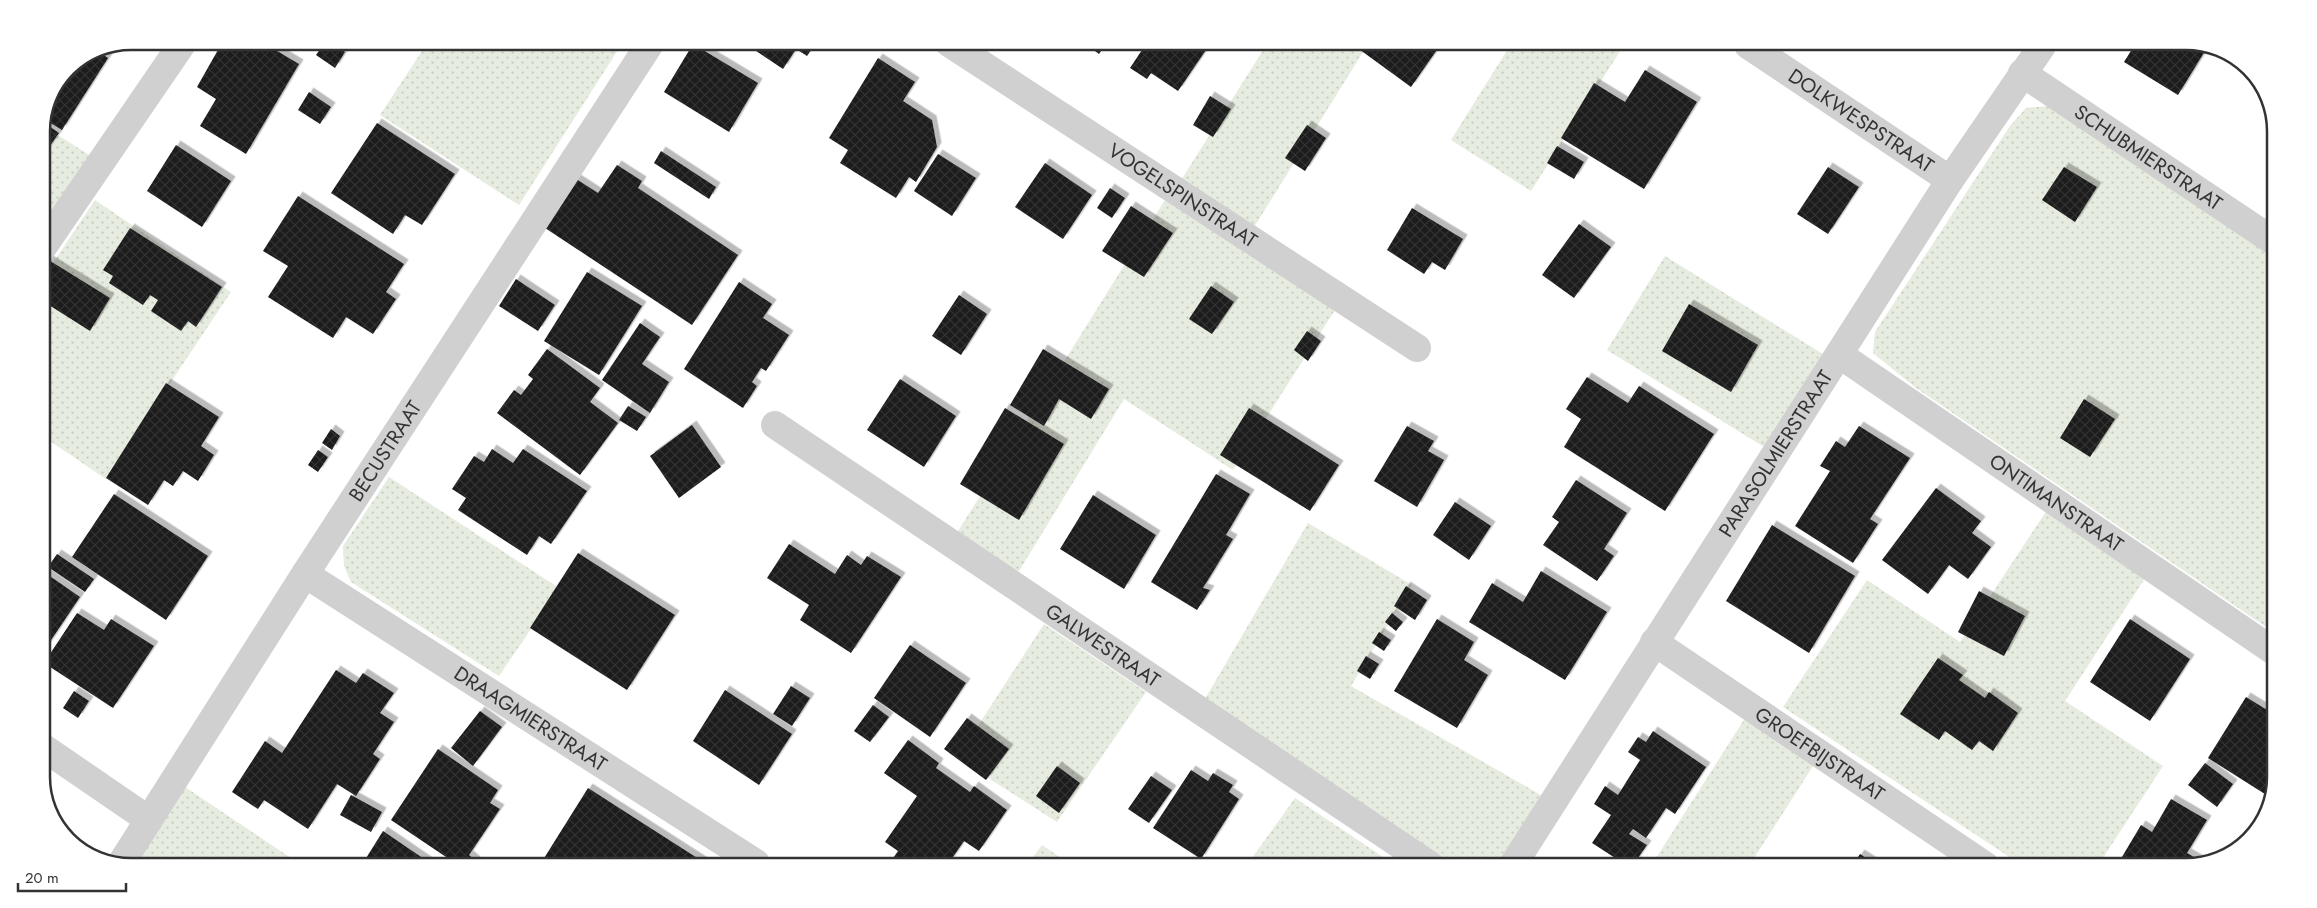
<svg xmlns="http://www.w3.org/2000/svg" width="2317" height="908" font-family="Jost,sans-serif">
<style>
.grass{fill:url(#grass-dots)}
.building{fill:url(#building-cross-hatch);filter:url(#shadow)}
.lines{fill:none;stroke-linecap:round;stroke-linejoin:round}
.minor{stroke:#d0d0d0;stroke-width:28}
.labels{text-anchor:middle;stroke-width:5;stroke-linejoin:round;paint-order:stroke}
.street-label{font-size:20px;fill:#333;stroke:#fff}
.rim{fill:none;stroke:#333;stroke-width:2.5}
</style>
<defs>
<pattern id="grass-dots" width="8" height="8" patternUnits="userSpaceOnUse" patternTransform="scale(1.25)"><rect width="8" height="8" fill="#e6ecdf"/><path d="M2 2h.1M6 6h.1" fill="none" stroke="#c6cbc0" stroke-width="1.8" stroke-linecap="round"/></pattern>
<pattern id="building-cross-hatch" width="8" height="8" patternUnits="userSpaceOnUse" patternTransform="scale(1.25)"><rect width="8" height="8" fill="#1a1a1a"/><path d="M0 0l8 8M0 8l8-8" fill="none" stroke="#333"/></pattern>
<filter id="shadow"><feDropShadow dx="4.5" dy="-4.5" stdDeviation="0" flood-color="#0004"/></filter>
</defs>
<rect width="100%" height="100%" fill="#fff"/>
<path class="grass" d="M 428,42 L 623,42 L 519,205 L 380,115 Z
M 1267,44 L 1368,44 L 1251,232 L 1178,185 Z
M 1511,44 L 1624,45 L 1531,191 L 1451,140 Z
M 2048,106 L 2275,250 L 2272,631 L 1916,388 L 1873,353 L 1875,332 L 2010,126 L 2026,108 Z
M 42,125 L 94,158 L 52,221 L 41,215 Z
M 95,200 L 231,292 L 106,479 L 41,435 L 41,281 Z
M 1165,200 L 1335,310 L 1233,470 L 1124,399 L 1016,576 L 955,536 Z
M 1665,256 L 1839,364 L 1782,458 L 1607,350 Z
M 389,477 L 559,588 L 499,676 L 351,582 L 344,566 L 343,546 Z
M 2047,510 L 2147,575 L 2065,701 L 2163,766 L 2097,867 L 2023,866 L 1783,707 L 1867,580 L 1960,642 Z
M 1308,523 L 1412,585 L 1351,686 L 1546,798 L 1505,865 L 1439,865 L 1202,704 Z
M 1044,624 L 1146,692 L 1057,822 L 957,758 Z
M 1747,715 L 1817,760 L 1749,866 L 1651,866 Z
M 179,783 L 297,862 L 128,862 Z
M 1295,798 L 1395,865 L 1247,865 Z
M 1042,845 L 1070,864 L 1028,864 Z"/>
<path class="building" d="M 223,41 L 262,42 L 299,64 L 246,154 L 200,126 L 216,99 L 197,87 Z
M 325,42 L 329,42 L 345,52 L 335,68 L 316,55 Z
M 744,43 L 816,43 L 807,56 L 796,49 L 783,69 Z
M 1084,43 L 1106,44 L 1099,54 Z
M 693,44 L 758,83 L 729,132 L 664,92 Z
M 1146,44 L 1210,44 L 1178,91 L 1151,73 L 1147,79 L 1130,68 Z
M 1352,44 L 1441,44 L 1411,87 Z
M 2134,46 L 2208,46 L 2178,95 L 2124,62 Z
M 95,49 L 108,58 L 62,130 L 44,119 L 68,67 Z
M 878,58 L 915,82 L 903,101 L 932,120 L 937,147 L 916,182 L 909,177 L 896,198 L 840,163 L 848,150 L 829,138 Z
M 1645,70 L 1697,102 L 1644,189 L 1561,138 L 1594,83 L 1625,102 Z
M 309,92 L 331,107 L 320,124 L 298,110 Z
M 1210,96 L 1231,109 L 1213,137 L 1193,125 Z
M 43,122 L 59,133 L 44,154 L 41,152 Z
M 377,123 L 455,174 L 422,225 L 405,215 L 393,234 L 331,193 Z
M 1307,125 L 1326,138 L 1305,171 L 1285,158 Z
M 176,145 L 231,181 L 202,227 L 147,191 Z
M 1557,146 L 1584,162 L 1574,179 L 1547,163 Z
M 661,151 L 716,187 L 709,199 L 654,163 Z
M 938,154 L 976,178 L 952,216 L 914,191 Z
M 1045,163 L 1092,195 L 1063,239 L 1015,207 Z
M 617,165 L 642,181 L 638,188 L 738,255 L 692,325 L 539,224 L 570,175 L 598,193 Z
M 1828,167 L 1859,187 L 1828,234 L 1797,214 Z
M 2064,167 L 2097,187 L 2075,222 L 2042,200 Z
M 1110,188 L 1125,198 L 1112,218 L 1097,208 Z
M 298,196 L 404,264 L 386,292 L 396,299 L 373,334 L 346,317 L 333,338 L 268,297 L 288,266 L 263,251 Z
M 1131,206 L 1173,233 L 1144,277 L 1102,251 Z
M 1412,208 L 1463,239 L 1445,270 L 1432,262 L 1424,274 L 1387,250 Z
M 1579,224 L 1611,247 L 1574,298 L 1542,275 Z
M 130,228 L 222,287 L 196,327 L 188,321 L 181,331 L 151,311 L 158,300 L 150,295 L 143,305 L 109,283 L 113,276 L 103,270 Z
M 47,259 L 110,298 L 90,331 L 41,300 L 41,268 Z
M 587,272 L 642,306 L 599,375 L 544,341 Z
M 516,279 L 555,305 L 538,331 L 499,306 Z
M 739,282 L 772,304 L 763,318 L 789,335 L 766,371 L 761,368 L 752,382 L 757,386 L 743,408 L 684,369 Z
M 1211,286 L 1234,302 L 1212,334 L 1189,319 Z
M 959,295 L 987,314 L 961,355 L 932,336 Z
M 1689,304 L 1758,345 L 1731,392 L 1662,351 Z
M 640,323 L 660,337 L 642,364 L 669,382 L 650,413 L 602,380 Z
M 1307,331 L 1321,341 L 1308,361 L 1294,350 Z
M 547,349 L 600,388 L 590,402 L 618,423 L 580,475 L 497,413 L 514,390 L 521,395 L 533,379 L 528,375 Z
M 1043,349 L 1109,389 L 1091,419 L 1059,399 L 1044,426 L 1010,405 Z
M 1587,377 L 1628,403 L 1639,386 L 1714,434 L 1665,511 L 1564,447 L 1581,419 L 1566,409 Z
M 900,379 L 956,416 L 924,467 L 867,430 Z
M 166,383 L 219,417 L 201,446 L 214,455 L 198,481 L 183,471 L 173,486 L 164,480 L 148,505 L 106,478 Z
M 2084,399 L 2115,419 L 2090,457 L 2060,438 Z
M 628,406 L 646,417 L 637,431 L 619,420 Z
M 1005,408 L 1064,444 L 1019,520 L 960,484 Z
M 1249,408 L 1339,465 L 1310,511 L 1220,455 Z
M 692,425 L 721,467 L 679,498 L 650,456 Z
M 1407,426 L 1434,441 L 1428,451 L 1444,460 L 1417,507 L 1374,481 Z
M 1859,426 L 1910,458 L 1870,519 L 1878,524 L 1853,563 L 1795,526 L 1830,471 L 1820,466 L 1836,441 L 1845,447 Z
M 331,429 L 340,436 L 332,450 L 322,443 Z
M 492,449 L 513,463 L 523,449 L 587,491 L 551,544 L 539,536 L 527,555 L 458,510 L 466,498 L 452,489 L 474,456 L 484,462 Z
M 318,450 L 328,457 L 318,472 L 308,465 Z
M 1216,474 L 1250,494 L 1226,535 L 1233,539 L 1203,588 L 1210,590 L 1197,610 L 1151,582 Z
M 1576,480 L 1627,513 L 1604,549 L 1614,556 L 1597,581 L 1543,545 L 1559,522 L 1552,517 Z
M 1936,488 L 1981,521 L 1972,533 L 1991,547 L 1968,579 L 1949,565 L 1928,594 L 1882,560 Z
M 114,494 L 208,556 L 166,620 L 72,557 Z
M 1093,495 L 1156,535 L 1124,589 L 1060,549 Z
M 1455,502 L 1491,526 L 1469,560 L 1433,535 Z
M 1772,525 L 1855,576 L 1809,653 L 1726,601 Z
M 789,544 L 835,574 L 847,555 L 861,565 L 867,556 L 901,577 L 851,653 L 800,620 L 809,605 L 767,578 Z
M 578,553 L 675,615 L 627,690 L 530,628 Z
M 57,554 L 94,579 L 85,592 L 48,567 Z
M 41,570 L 80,597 L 41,655 Z
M 1541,571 L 1607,612 L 1565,680 L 1469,622 L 1492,583 L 1523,602 Z
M 1406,586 L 1427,600 L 1415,620 L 1394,606 Z
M 1979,591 L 2025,616 L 2004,656 L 1958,632 Z
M 77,613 L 104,630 L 111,619 L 154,646 L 113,708 L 44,663 Z
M 1392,613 L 1403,622 L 1396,631 L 1385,622 Z
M 1437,619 L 1474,642 L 1464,660 L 1488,675 L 1457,728 L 1394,691 Z
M 2130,619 L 2190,659 L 2150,721 L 2090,682 Z
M 1379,632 L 1391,640 L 1384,651 L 1372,643 Z
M 910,645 L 966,683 L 930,737 L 874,698 Z
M 1366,656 L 1379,664 L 1370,679 L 1357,671 Z
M 1938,658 L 1963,675 L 1959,680 L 1985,698 L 1989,692 L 2018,713 L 1993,751 L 1979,741 L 1972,750 L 1945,731 L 1939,740 L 1900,714 Z
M 336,670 L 356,683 L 363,673 L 394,693 L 380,713 L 394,722 L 373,754 L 380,759 L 356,796 L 337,784 L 308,829 L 264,800 L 258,809 L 232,792 L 265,741 L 282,753 Z
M 791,686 L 810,698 L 792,726 L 773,714 Z
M 725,690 L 792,734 L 759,785 L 693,741 Z
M 74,691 L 89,701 L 78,718 L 63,708 Z
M 2246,697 L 2272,713 L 2271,792 L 2268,796 L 2208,758 Z
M 873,705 L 889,717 L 870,742 L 854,731 Z
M 480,711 L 502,727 L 473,766 L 451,748 Z
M 967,718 L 1009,749 L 986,780 L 944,749 Z
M 1653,731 L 1706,767 L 1675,814 L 1666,808 L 1646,838 L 1633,829 L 1629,834 L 1647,845 L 1633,865 L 1626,865 L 1592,843 L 1611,815 L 1594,804 L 1605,786 L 1618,795 L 1640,760 L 1628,752 L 1638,737 L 1646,742 Z
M 908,740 L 939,763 L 936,768 L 970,792 L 974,786 L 1007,810 L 979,851 L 964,841 L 948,864 L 895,864 L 891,861 L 898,851 L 885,842 L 917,796 L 884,773 Z
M 438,749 L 498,790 L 490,803 L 500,809 L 469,855 L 476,861 L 475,863 L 455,863 L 391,820 Z
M 2205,763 L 2233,784 L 2217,807 L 2188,785 Z
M 1057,766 L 1080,783 L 1059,813 L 1036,796 Z
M 1191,770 L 1208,781 L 1213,773 L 1233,785 L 1229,792 L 1239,799 L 1201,859 L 1153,828 Z
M 1151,776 L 1172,790 L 1149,823 L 1128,809 Z
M 588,788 L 705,863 L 541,863 Z
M 351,795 L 382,812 L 371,832 L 340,815 Z
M 2171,799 L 2207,820 L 2187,853 L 2199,860 L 2197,864 L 2186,867 L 2116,867 L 2141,825 L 2152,832 Z
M 383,831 L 430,863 L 363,863 Z
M 1860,854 L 1879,866 L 1852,866 Z"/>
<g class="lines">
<g class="minor">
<path id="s1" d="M 949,43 L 1417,348"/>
<path id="s2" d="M 1748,45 L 1950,180"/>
<path id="s3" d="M 2022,73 L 2275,242"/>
<path d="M 41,250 L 184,41"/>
<path id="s4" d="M 1840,355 L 2272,650"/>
<path id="s5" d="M 775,425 L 1430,865"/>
<path id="s6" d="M 305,574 L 756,863"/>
<path id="s7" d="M 1654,642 L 1986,866"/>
<path d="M 41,746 L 149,820"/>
<path id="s8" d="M 122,862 L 305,574 L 651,42"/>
<path id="s9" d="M 1513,865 L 1950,180 L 2042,46"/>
</g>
</g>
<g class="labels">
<g class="street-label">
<text dy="7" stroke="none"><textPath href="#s2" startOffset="136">DOLKWESPSTRAAT</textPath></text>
<text dy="7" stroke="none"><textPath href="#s3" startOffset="152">SCHUBMIERSTRAAT</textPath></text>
<text dy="7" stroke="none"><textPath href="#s1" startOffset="279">VOGELSPINSTRAAT</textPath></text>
<text dy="7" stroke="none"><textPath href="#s8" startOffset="488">BECUSTRAAT</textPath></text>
<text dy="7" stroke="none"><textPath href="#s9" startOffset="488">PARASOLMIERSTRAAT</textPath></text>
<text dy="7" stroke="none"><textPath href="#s4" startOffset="262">ONTIMANSTRAAT</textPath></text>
<text dy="7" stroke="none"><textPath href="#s5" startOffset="395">GALWESTRAAT</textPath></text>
<text dy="7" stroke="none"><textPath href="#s6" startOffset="268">DRAAGMIERSTRAAT</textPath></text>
<text dy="7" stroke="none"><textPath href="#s7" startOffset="200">GROEFBIJSTRAAT</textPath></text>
</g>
</g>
<path d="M0 0H2317V908H0ZM131 50H2186A81 81 0 0 1 2267 131V777A81 81 0 0 1 2186 858H131A81 81 0 0 1 50 777V131A81 81 0 0 1 131 50Z" fill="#fff" fill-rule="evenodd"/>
<path class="rim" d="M131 50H2186A81 81 0 0 1 2267 131V777A81 81 0 0 1 2186 858H131A81 81 0 0 1 50 777V131A81 81 0 0 1 131 50Z"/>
<path d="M18 883v8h108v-8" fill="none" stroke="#333333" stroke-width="2.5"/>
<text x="25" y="883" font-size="15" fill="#333333" stroke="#ffffff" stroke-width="4" paint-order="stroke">20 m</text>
</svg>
